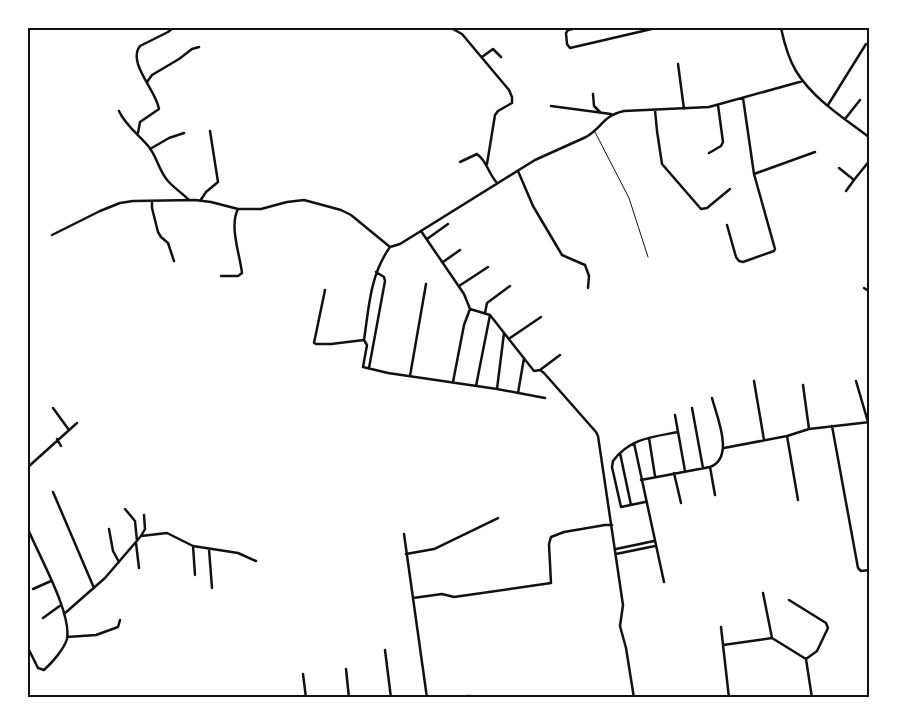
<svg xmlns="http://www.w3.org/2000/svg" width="897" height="725" font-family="'Nunito Sans',sans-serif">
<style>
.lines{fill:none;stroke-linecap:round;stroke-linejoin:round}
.service{stroke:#111;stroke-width:1}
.minor{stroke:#111;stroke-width:2.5}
.tertiary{stroke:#111;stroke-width:2.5}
.neatline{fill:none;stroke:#111;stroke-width:2}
</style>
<rect width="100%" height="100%" fill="#fff"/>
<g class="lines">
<path class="service" d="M 595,132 L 629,198 L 648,257"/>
<path class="minor" d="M 451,28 L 462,34 L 509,90 L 512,97 L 512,103 L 498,111 L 495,115 L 487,164
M 577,28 L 568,30 L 566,33 L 567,44 L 570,48 L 656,28
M 781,28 C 784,42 788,58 796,71 C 813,99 844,118 870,138
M 482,57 L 493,49 L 501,57
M 678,64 L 684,109
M 147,82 L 152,75 L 179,59 L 192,49 L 199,47
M 593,94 L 594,106 L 600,112
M 828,105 L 866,44
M 551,106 L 611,114
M 655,110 L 657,131 L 662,164 L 701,209 L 707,208 L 730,189
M 119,111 C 125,125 139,135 149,147 C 157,157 159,171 168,181 C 174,188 182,193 189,200
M 845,119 L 860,100
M 138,133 L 140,122 L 159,109 C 156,90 127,63 140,46 L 168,32 L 173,28
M 150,149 L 169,138 L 184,133
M 709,153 L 721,146 L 723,142 L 718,105
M 460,162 L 477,154 C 487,161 488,173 497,183
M 839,168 L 854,180 L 870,160
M 518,171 L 533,206 L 562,255 L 585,265 L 589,276 L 588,288
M 754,174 L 815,152
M 846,191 L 854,180
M 200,201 L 206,192 L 218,182 L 210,131
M 152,202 L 152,208 L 158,232 L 161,237 L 168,243 L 174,261
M 727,225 L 736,257 L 739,261 L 743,262 L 774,251 L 775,249 L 754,174 L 743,98
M 421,231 L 464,294 L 470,309 L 490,315 L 534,371 L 540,370 L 544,373 L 596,432 L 598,436 L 623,605 L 620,626 L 626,648 L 634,698
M 52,235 L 100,211 L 120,203 L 133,201 L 195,200 L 211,202 L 238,209 L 261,209 L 287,202 L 304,200 L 341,210 L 351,215 L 390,247
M 427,239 L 448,224
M 443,262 L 460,250
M 221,276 L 238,276 L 242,273 C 240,255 229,226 238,209
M 459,286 L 488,267
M 864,288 L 870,292
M 325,290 L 314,343 L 316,344 L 331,344 L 364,340
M 485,313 L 487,303 L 510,286
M 504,333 L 497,389 L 388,373 L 363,367 L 367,345 L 364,340 C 369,307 370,275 390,247 L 400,244 L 535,160 L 586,137 C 603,127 602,116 624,111 L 709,107 L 803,81
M 510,338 L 541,317
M 369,368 L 385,281 L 384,277 L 376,272
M 540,370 L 560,355
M 410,376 L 426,284
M 754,381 L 764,440
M 856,381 L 868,422
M 453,382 L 464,325 L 470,309
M 803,385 L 809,429
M 476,386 L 490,315
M 497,389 L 545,398
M 518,393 L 524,358
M 53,408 L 69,430
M 692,408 L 703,468
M 675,415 L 685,471
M 832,426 L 858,568 L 861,571 L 870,570
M 787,436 L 798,500
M 649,438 L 655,476
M 57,439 L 61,446
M 634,443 L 664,582
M 724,448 L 787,436 L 809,429 L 870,422
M 620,453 L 631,505
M 28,467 L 77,423
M 710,467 L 715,495
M 674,473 L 681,503
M 641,480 L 710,467 C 735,458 717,417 712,398
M 869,485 L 870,485
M 53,492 L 94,588
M 645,502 L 621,507 L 612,467 L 613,461 C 630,438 653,437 678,432
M 125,509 L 135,521 L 137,541
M 28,529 C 38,554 72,613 67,639 C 64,649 52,663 44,670 L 38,668 L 28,648
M 109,529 L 113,551 L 119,562
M 404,534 L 413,598 L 442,594 L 454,597 L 551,583 L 549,544 L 551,537 L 564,532 L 605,525 L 612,525
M 141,536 L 145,529 L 144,515
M 136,543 L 139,568
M 193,546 L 195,575
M 209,549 L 212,588
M 616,549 L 654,541
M 406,554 L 434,549 L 498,518
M 616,554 L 655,546
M 33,589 L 51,581
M 763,593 L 772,638
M 413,598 L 427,698
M 789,600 L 826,623 L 828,628 L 817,651 L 806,659
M 64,614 L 105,578 L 141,536 L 167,533 L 193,546 L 238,553 L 256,561
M 43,618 L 61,605
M 721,627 L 729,698
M 67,637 L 96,635 L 118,627 L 120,620
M 723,645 L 772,638 L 806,659 L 812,698
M 346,669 L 349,698
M 303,674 L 306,698
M 452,698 L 468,696 L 501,698"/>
<path class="tertiary" d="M 385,650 L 391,698"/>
</g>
<rect width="897" height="725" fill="none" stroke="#ffffff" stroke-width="58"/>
<rect x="29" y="29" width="839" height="667" class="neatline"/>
</svg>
